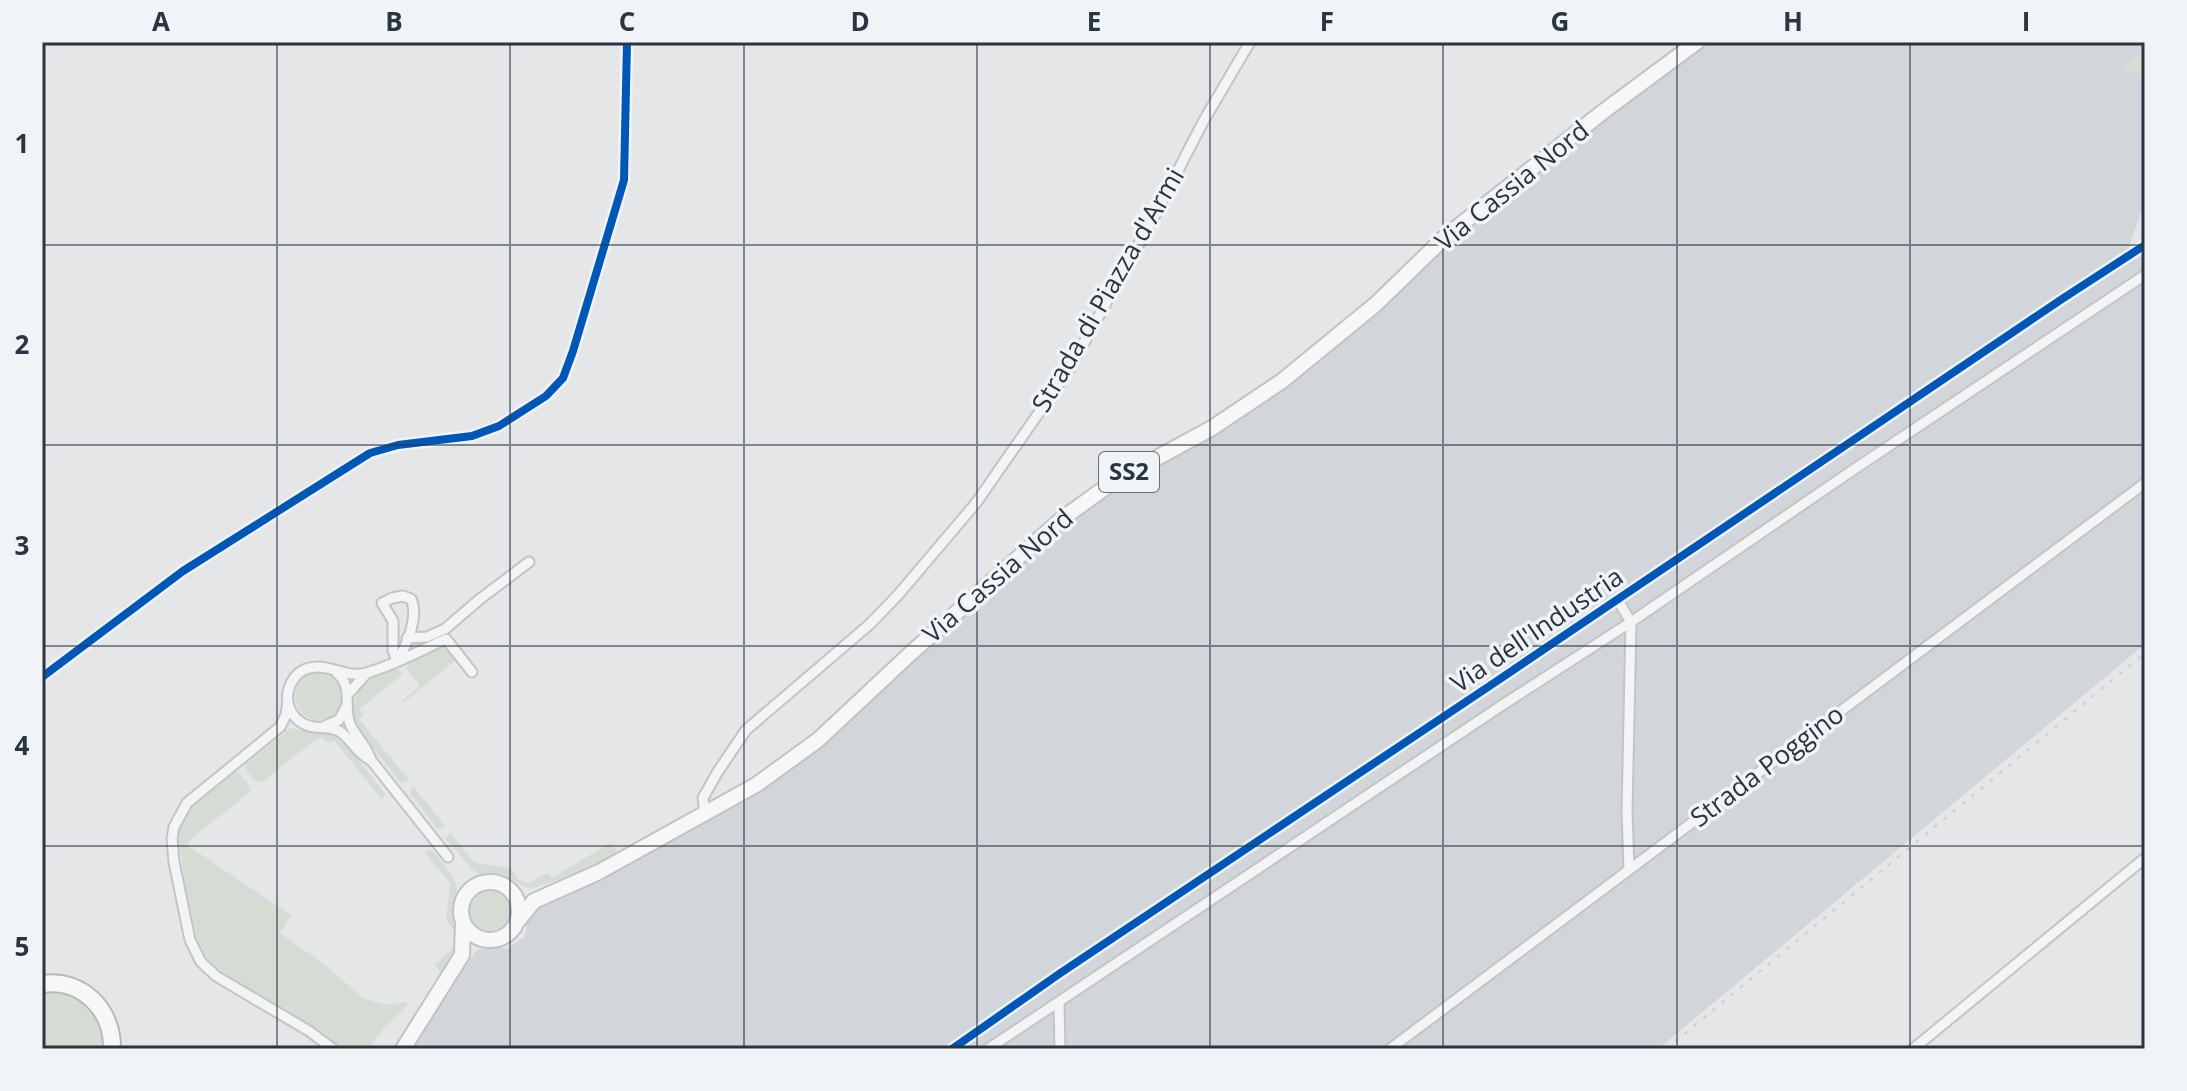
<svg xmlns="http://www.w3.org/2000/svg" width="2187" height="1091" font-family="'Open Sans',sans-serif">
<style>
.built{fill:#d2d6db}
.green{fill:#d5dcd4}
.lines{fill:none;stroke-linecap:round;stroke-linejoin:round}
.minor-casing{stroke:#c2c4c6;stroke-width:13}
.primary-casing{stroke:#c0c3c6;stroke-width:18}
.trunk-casing{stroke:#b6b9bd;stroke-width:20}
.minor{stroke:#f3f4f5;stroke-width:9}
.primary{stroke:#f7f7f7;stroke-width:14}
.trunk{stroke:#f7f7f7;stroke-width:16}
.rail{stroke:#cdced0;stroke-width:2;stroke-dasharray:4 8;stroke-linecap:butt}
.cycleway-casing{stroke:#f1f4f7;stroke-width:13}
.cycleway{stroke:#0057b8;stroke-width:8}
.grid{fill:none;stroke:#2b3441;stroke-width:2;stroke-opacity:0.55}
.labels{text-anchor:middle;stroke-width:7;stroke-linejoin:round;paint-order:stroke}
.shield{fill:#f1f4f7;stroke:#666e78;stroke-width:2}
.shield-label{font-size:24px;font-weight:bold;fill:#2b3441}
.street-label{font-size:26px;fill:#2b3441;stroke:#f1f4f7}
.neatline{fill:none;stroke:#2b3441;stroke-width:3}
.grid-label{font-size:26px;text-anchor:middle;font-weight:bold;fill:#2b3441}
</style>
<rect width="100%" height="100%" fill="#e4e6e8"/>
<path class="built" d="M 1703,42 L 2145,42 L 2145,50 L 2120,70 L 2145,75 L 2145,200 L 2128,250 L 2145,240 L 2145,644 L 1658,1049 L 410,1049 L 475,952 L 485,947 L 498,947 L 507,949 L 525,936 L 528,917 L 532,912 L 544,902 L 590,885 L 759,790 L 1073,515 L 1135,474 L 1226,424 L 1444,244 Z"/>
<path class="green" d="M 2145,50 L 2145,75 L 2119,70 Z
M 438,648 L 446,648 L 457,659 L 403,703 L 402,701 L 420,686 L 407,669 L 407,661 Z
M 392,668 L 398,670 L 403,674 L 359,709 L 364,715 L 359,719 L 409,780 L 401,783 L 355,725 C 352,716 353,710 355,700 C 361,680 373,675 392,668 Z
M295 696a24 24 0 1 1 48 0a24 24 0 1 1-48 0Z
M 291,728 L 318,733 L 333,733 L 341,738 L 385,794 L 383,799 L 382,800 L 334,740 L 329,743 L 321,738 L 316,739 L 262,782 L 256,782 L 246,770 L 245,764 Z
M 234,772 C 242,773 250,784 250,792 L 191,839 L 187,845 L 291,915 L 280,933 L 325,965 L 363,998 L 386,1005 L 405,1002 L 409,1004 L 385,1027 L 368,1049 L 341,1049 L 325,1034 L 223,973 L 207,958 L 198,941 L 186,892 L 178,834 L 182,819 L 191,806 Z
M 413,786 L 445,826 L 438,829 L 410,794 Z
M 450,833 L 475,863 L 511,868 L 518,879 L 528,883 L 548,873 L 552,878 L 610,843 L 617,850 L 617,855 L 566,877 L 536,887 L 528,888 L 503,875 L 480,874 L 474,871 L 446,839 Z
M 429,850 L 433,851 L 452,875 L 457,887 L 454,910 L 458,945 L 441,972 L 435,965 L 454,947 L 457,935 L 446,919 L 450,883 L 424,852 Z
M466 911a25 25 0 1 1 50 0a25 25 0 1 1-50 0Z
M 49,991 L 76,996 L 100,1016 L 107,1049 L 42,1049 L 42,992 Z"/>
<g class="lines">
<g class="minor-casing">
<path id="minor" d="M 403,596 L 411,599 C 419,615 407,647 397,660 L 393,651 L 393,621 L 382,603 L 392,598 Z
M 1617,599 L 1631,622 L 1627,812 L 1629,869
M 407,638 L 427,637 L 445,629 L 480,599 L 529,562
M 337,673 C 353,687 344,702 349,721 C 353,735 367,745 371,760 L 448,857
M 349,693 L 367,673
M 288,701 L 286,715 L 280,727 L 187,803 L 174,827 L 172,839 L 174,862 L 190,940 L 201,962 L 216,976 L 309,1031 L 333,1049
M 325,726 L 339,720 L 347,705
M 371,760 C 357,754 351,738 339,731 C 331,727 323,728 314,727 C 297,725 285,709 288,692 C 290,682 297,672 306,669 C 327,661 345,679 366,673 C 393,666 421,650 446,639 L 472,672
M 705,812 L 703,798 L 717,773 L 746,730 L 870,624 L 898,595 L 976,503 L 1070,368 L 1156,213 L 1203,122 L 1250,42
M 1059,1003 L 1060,1049
M 952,1049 L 1059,974 L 1491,685 L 2062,299 L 2145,245
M 988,1049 L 1504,704 L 1631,622 L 1853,470 L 2145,275
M 1390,1049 L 2145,483
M 1913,1049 L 2145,858"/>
</g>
<g class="primary-casing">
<path id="primary" d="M461 911a29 29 0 1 1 58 0a29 29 0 1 1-58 0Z
M 517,922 L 534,901 L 599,872 L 756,785 L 818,740 L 911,653 L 1063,518 L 1116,480 L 1212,428 L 1282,381 L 1376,304 L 1445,237 L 1604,111 L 1697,42
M 403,1049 L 462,955 L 463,922"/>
</g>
<g class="trunk-casing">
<path id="trunk" d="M 42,984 C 82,978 113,1010 112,1049"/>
</g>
<use href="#minor" class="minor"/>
<use href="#primary" class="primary"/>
<use href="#trunk" class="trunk"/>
<path class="rail" d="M 1666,1049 L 2145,653"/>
<g class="cycleway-casing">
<path id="cycleway" d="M 42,677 L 183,571 L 370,453 L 398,445 L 472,436 L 499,426 L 546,396 L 563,378 L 573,351 L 624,180 L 627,42
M 952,1049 L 1059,974 L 1491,685 L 2062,299 L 2145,245"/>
</g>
<use href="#cycleway" class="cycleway"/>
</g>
<path class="grid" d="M 277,42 L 277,1049M 510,42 L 510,1049M 744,42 L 744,1049M 977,42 L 977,1049M 1210,42 L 1210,1049M 1443,42 L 1443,1049M 1677,42 L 1677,1049M 1910,42 L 1910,1049M 42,245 L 2145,245M 42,445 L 2145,445M 42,646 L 2145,646M 42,846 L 2145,846"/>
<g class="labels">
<rect class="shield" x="1099" y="452" width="60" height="40" rx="6"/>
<g class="shield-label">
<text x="1129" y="480">SS2</text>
</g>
<g class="street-label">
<text transform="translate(1512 186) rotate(-39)" y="9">Via Cassia Nord</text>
<text transform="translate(1108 290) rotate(-60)" y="9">Strada di Piazza d'Armi</text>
<text transform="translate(998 576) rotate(-41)" y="9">Via Cassia Nord</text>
<text transform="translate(1537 630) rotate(-34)" y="9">Via dell'Industria</text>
<text transform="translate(1767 766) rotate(-37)" y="9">Strada Poggino</text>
</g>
</g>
<rect width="2187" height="1091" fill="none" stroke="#f1f4f7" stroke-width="88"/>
<rect x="44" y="44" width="2099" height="1003" class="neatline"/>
<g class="grid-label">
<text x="161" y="31">A</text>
<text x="394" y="31">B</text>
<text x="627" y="31">C</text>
<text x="860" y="31">D</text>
<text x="1094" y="31">E</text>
<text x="1327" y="31">F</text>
<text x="1560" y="31">G</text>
<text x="1793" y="31">H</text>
<text x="2026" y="31">I</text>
<text x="22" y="153">1</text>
<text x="22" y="354">2</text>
<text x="22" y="555">3</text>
<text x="22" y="755">4</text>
<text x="22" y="956">5</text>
</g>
</svg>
